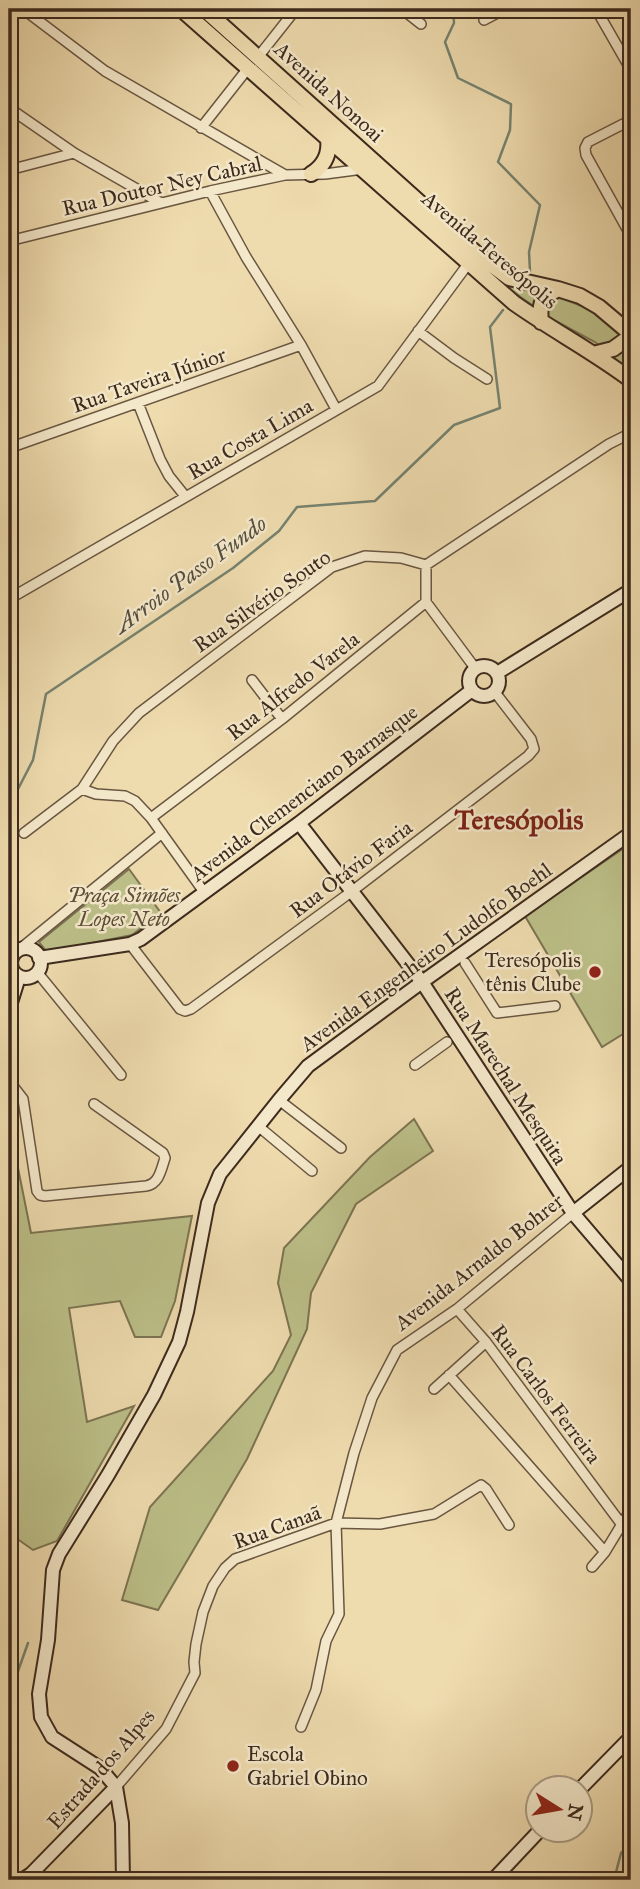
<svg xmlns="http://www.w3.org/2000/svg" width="640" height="1889" font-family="'IM FELL Great Primer',serif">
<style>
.green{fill:#bcbf88;stroke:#7c7452;stroke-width:2}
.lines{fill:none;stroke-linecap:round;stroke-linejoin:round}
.stream{stroke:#75826f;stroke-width:2.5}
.street-casing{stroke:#695641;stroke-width:12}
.secondary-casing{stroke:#3d2a1d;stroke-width:16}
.primary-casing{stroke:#3d2a1d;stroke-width:18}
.street{stroke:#f4e8ca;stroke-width:9}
.secondary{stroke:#f4e8ca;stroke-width:12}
.primary{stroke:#eedbae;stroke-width:14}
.poi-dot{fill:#8f2418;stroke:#f4e8ca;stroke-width:2.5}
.labels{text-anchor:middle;stroke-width:5;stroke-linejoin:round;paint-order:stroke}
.street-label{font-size:21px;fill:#3d2a1d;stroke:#f4e8ca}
.park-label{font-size:21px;font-style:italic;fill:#5d4f38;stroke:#f4e8ca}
.poi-label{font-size:21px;fill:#3d2a1d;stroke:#f4e8ca;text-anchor:end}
.water-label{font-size:23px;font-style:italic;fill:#544e3f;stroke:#f4e8ca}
.district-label{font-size:28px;font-weight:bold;fill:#7a1f14;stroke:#f4e8ca}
</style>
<rect width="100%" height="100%" fill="#eedbae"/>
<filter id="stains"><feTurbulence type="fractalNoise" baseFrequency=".00286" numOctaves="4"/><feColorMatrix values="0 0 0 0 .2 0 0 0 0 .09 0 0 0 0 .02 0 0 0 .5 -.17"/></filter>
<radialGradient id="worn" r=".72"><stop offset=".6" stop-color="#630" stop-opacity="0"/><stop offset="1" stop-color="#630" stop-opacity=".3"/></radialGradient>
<path class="green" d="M 502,284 L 563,299 L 590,309 L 618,330 L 631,347 L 631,373 L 595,342 L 552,319 Z
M 631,845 L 631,1029 L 602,1047 L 525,916 L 627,846 L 628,847 Z
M 129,869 L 161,913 L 132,935 L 47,952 L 39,942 Z
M 414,1119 L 433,1151 L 356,1204 L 311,1293 L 307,1329 L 247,1459 L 158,1610 L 122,1600 L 150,1507 L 273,1371 L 291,1335 L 278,1283 L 284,1248 L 370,1157 Z
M 18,1168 L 31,1233 L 192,1216 L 175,1301 L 161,1337 L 135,1337 L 120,1301 L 69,1308 L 87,1422 L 134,1406 L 57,1541 L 33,1550 L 9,1533 L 9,1175 Z"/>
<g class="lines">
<path class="stream" d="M 453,9 L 454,23 L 445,42 L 458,78 L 511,104 L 510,130 L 498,162 L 540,205 L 529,252 L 530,271
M 9,792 L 17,791 L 33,760 L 46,694 L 233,568 L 279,531 L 297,507 L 375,501 L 454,425 L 500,408 L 490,327 L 503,310
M 9,1729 L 17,1674 L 28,1643
M 614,1880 L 621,1853 L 631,1844"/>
<g class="street-casing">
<path id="street" d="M 23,9 L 105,71 L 285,175
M 402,9 L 421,24
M 596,9 L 631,70
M 9,14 L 24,10
M 484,20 L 505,9
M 258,57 L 296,9
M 9,108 L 74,153 L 161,203
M 631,120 L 588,142 L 585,148 L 586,155 L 631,236
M 201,128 L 249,67
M 9,170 L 74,153
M 210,191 L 246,257 L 301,345 L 336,409
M 9,241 L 210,191 L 285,175 L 325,174 L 363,169
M 418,331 L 454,358 L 487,379
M 138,403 L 160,459 L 169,476 L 185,496
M 9,448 L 301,345
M 426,565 L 426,602
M 9,599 L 378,386 L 468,264
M 426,602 L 475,668
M 252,680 L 282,719
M 82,789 L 96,794 L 125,796 L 135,801 L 151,818 L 204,892
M 151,818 L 282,719 L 426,602
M 24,833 L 82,789 L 113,741 L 139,713 L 332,567 L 365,556 L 401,558 L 426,565 L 609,444 L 631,433
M 130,944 L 180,1009 L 185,1011 L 191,1009 L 351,892 L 528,756 L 534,749 L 531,739 L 494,691
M 9,958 L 162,833
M 465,963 L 497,1013 L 555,1006
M 37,972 L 121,1075
M 415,1065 L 447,1042
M 9,1081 L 23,1099 L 37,1191 L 40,1195 L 45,1196 L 146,1186 C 159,1184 161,1170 165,1158 L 163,1153 L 94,1104
M 279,1100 L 341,1148
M 258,1126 L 312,1171
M 457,1309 L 486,1342 L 631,1537
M 449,1375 L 605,1552
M 434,1389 L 486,1342
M 592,1567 L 605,1552 L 631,1509
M 301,1727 L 316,1690 L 326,1641 L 339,1614 L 336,1523 L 354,1453 L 372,1398 L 397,1350 L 457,1309 L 573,1213
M 116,1787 L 166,1729 L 195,1673 L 194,1662 L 196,1644 L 203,1612 L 213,1586 L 225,1568 L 235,1559 L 336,1523 L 380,1524 L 434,1514 L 481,1485 L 486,1489 L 509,1525"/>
</g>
<g class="secondary-casing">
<path id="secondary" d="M469 681a15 15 0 1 1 30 0a15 15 0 1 1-30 0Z
M 497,673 L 631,590
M 299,823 L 422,982 L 573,1213 L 631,1281
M11 963a15 15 0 1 1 30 0a15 15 0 1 1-30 0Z
M 39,958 L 130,944 L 141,939 L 299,823 L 472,690
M 9,1009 L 19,977
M 573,1213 L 631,1167
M 580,1789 L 631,1737
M 22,1880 L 31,1874 L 116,1787
M 123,1880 L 122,1823 L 116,1787 L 100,1768 L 52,1737 L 41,1717 L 39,1694 L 48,1640 L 53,1570 L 59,1554 L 108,1475 L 154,1395 L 179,1342 L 187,1312 L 208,1203 L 220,1174 L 279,1100 L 308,1066 L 422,982 L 631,833
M 493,1880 L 541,1829"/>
</g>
<g class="primary-casing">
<path id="primary" d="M 181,9 L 514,303 C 552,330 594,352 631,380
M 204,9 L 477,254 L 509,278 L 558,289 L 580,296 L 599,307 L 631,334
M 311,174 C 324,166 330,154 328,139
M 541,322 C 539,303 541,298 558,289
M 593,354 L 613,349 L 631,336"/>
</g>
<use href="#street" class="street"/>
<use href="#secondary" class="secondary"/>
<use href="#primary" class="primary"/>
</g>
<g class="poi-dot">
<circle cx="595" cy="972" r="7"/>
<circle cx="233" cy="1766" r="7"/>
</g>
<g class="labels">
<g class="street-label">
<text transform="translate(329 92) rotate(42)" y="7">Avenida Nonoai</text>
<text transform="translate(162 186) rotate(-13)" y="7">Rua Doutor Ney Cabral</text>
<text transform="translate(490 250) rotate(40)" y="7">Avenida Teresópolis</text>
<text transform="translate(149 380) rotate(-19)" y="7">Rua Taveira Júnior</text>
<text transform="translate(250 439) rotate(-30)" y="7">Rua Costa Lima</text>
<text transform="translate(262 601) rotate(-35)" y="7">Rua Silvério Souto</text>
<text transform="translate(293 686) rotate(-38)" y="7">Rua Alfredo Varela</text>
<text transform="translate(304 793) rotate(-37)" y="7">Avenida Clemenciano Barnasque</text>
<text transform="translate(351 869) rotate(-37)" y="7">Rua Otávio Faria</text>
<text transform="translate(426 957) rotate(-36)" y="7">Avenida Engenheiro Ludolfo Boehl</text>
<text transform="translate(506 1076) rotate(57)" y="7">Rua Marechal Mesquita</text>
<text transform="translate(479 1262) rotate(-38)" y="7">Avenida Arnaldo Bohrer</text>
<text transform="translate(546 1394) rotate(53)" y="7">Rua Carlos Ferreira</text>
<text transform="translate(277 1527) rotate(-20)" y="7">Rua Canaã</text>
<text transform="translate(101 1769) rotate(-49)" y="7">Estrada dos Alpes</text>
</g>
<g class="park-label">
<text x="124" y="902">Praça Simões<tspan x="124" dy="24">Lopes Neto</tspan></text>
</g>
<g class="poi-label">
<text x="581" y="967">Teresópolis<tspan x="581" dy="24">tênis Clube</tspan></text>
<text x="247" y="1761" text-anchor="start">Escola<tspan x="247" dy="24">Gabriel Obino</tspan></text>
</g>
<g class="water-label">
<text transform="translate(190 574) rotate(-36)" y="8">Arroio Passo Fundo</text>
</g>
<g class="district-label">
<text x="519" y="829">Teresópolis</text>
</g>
</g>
<rect width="640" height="1889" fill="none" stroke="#eedbae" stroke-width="35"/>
<rect x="10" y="10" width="619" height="1868" fill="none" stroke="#3d2a1d" stroke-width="3.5"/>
<rect x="18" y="18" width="605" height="1854" fill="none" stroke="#3d2a1d" stroke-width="2"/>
<g transform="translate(559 1809) rotate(101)"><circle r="33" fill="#f4e8ca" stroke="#ab9c85" stroke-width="2"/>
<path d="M0-5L12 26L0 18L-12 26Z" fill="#8f2418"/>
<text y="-10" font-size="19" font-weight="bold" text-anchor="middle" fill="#3d2a1d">N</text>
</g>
<rect width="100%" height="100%" filter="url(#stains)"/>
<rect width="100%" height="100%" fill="url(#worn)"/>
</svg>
